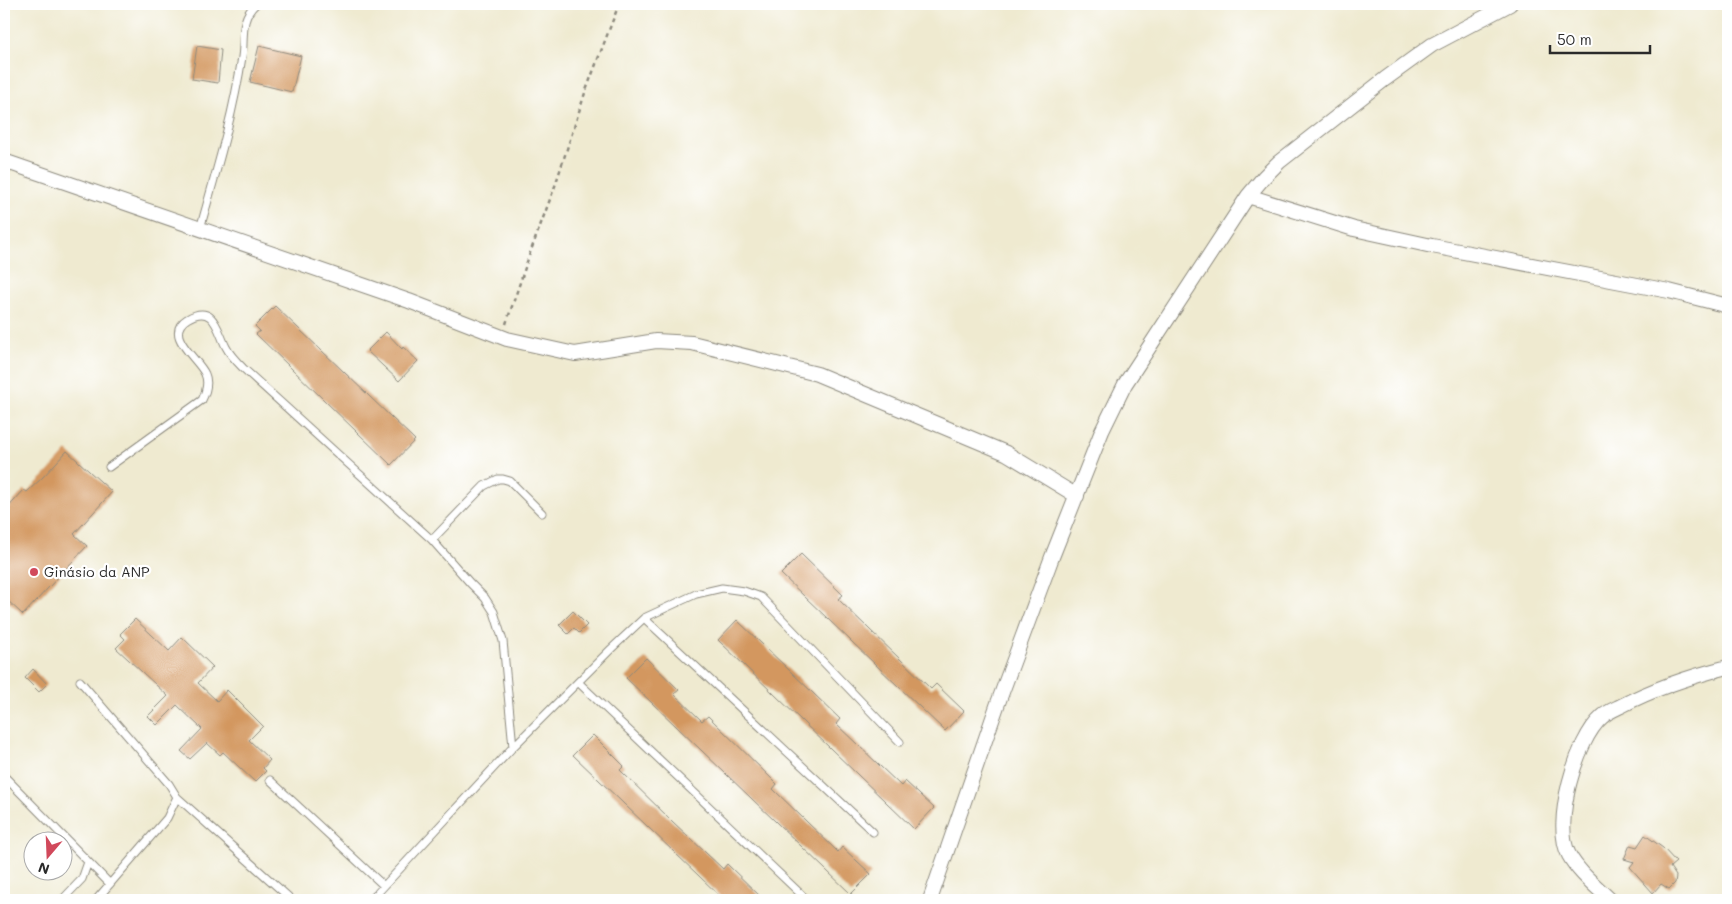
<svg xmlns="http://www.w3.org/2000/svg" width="1732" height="904" font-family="Mali,sans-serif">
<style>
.building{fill:#d3975e}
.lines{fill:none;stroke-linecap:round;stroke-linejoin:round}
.lane-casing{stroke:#8d8a7e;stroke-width:9}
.street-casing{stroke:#8d8a7e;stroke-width:16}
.path{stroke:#8d8a7e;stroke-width:2.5;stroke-dasharray:4 4;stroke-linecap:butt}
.lane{stroke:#fff;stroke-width:7}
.street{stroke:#fff;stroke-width:14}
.poi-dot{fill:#d1495b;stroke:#fff;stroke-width:2}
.labels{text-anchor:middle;stroke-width:4.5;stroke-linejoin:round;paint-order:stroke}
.poi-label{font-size:14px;fill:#2b2b2b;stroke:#fff;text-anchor:start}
</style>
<rect width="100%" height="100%" fill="#fff"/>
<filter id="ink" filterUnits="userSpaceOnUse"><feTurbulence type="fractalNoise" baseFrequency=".02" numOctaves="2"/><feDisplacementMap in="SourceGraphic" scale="10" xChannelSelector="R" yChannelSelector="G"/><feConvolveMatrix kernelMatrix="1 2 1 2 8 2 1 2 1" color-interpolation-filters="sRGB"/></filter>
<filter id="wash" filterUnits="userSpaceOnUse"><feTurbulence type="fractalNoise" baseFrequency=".0096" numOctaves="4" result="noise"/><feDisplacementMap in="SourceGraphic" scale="20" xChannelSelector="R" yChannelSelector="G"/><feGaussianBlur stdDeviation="1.12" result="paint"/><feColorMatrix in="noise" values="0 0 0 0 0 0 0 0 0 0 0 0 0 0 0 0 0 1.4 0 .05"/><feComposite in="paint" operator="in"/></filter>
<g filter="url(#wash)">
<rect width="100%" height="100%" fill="#efead0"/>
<g id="blocks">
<path class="building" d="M 197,46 L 221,50 L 218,83 L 192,79 Z
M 259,46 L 301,56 L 292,92 L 250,82 Z
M 275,306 L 415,440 L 391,465 L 256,334 L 260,331 L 255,326 Z
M 386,332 L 402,349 L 403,347 L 418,361 L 399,381 L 367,351 Z
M 67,451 L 112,492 L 74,534 L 87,546 L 23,615 L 4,597 L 4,512 L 24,490 L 27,492 L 43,477 Z
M 801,554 L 843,595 L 838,599 L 931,689 L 936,684 L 964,711 L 945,731 L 781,574 Z
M 573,611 L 587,625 L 579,633 L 574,628 L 568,634 L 559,625 Z
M 135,619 L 169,651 L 182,637 L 213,667 L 198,683 L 217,701 L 227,690 L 263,726 L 249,740 L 270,760 L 263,768 L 266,771 L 255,782 L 223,752 L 220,755 L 207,743 L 190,759 L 181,751 L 202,729 L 177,705 L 157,725 L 148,716 L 168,696 L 116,648 L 125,639 L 120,634 Z
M 737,620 L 840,719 L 836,724 L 901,786 L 905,781 L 934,808 L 914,829 L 718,640 Z
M 646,658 L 679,690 L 674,694 L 702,721 L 708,716 L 777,784 L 773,789 L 838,852 L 842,847 L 871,874 L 851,894 L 626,678 Z
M 33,669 L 47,684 L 39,692 L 25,678 Z
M 593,735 L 624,766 L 620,770 L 673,822 L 723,869 L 727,864 L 764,900 L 724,900 L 573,755 Z
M 1645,835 L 1663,848 L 1676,862 L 1670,867 L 1676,876 L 1675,883 L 1669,889 L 1661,884 L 1653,893 L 1630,867 L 1634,862 L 1624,859 L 1630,845 L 1637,847 Z"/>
</g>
</g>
<g filter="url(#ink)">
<use href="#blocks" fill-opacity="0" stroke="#8d8a7e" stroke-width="1"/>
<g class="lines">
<g class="lane-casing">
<path id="lane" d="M 200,229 C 216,172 233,116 242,57 C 245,38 239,19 256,4
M 109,467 L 202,400 C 206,392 209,383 205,374 C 199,359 162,335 187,319 C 214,303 217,329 226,347 C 230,355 237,362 243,368 L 432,540 L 470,583 L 485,598 L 494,612 L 503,641 L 513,747
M 432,540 L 484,486 L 498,479 L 503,479 L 510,481 L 542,513
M 644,618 L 873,832
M 80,681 L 169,784 L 177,797 L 167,818 L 96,900
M 578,682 L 805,898
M 4,776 L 110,884
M 270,780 L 384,886
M 177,797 L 292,900
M 4,896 L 9,900
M 62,900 L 82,879 L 88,862
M 371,900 L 513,747 L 611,649 L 644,618 L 696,594 L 722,588 L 744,591 L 761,597 L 900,742"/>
</g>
<g class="street-casing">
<path id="street" d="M 4,161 L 409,301 L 507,339 L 575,354 L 656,341 L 692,343 L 817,374 L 1006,453 L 1077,496
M 1248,196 L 1354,229 L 1432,246 L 1669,291 L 1728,306
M 930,900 L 998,703 L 1052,557 L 1102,431 L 1125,384 L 1248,196 L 1264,177 L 1279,162 L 1385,79 L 1432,45 L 1510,4
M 1610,900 C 1596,886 1579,873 1569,855 C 1552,825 1576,739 1602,717 C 1607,712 1615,709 1621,706 C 1655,688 1692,676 1728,667"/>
</g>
<path class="path" d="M 506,324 L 530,253 L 555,186 L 585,93 L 619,4"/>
<use href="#lane" class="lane"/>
<use href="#street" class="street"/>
</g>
</g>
<circle class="poi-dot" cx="34" cy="572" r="5"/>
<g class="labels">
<g class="poi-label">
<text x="44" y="577">Ginásio da ANP</text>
</g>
</g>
<rect width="1732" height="904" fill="none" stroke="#fff" stroke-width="20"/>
<g transform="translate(48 856) rotate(199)"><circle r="24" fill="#ffffff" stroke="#aaaaaa"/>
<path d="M0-4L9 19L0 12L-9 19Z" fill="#d1495b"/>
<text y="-8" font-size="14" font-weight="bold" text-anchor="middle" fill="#2b2b2b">N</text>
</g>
<path d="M1550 45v8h100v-8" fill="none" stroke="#2b2b2b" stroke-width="2.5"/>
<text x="1557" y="45" font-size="15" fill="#2b2b2b" stroke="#ffffff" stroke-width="4" paint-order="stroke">50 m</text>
</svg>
